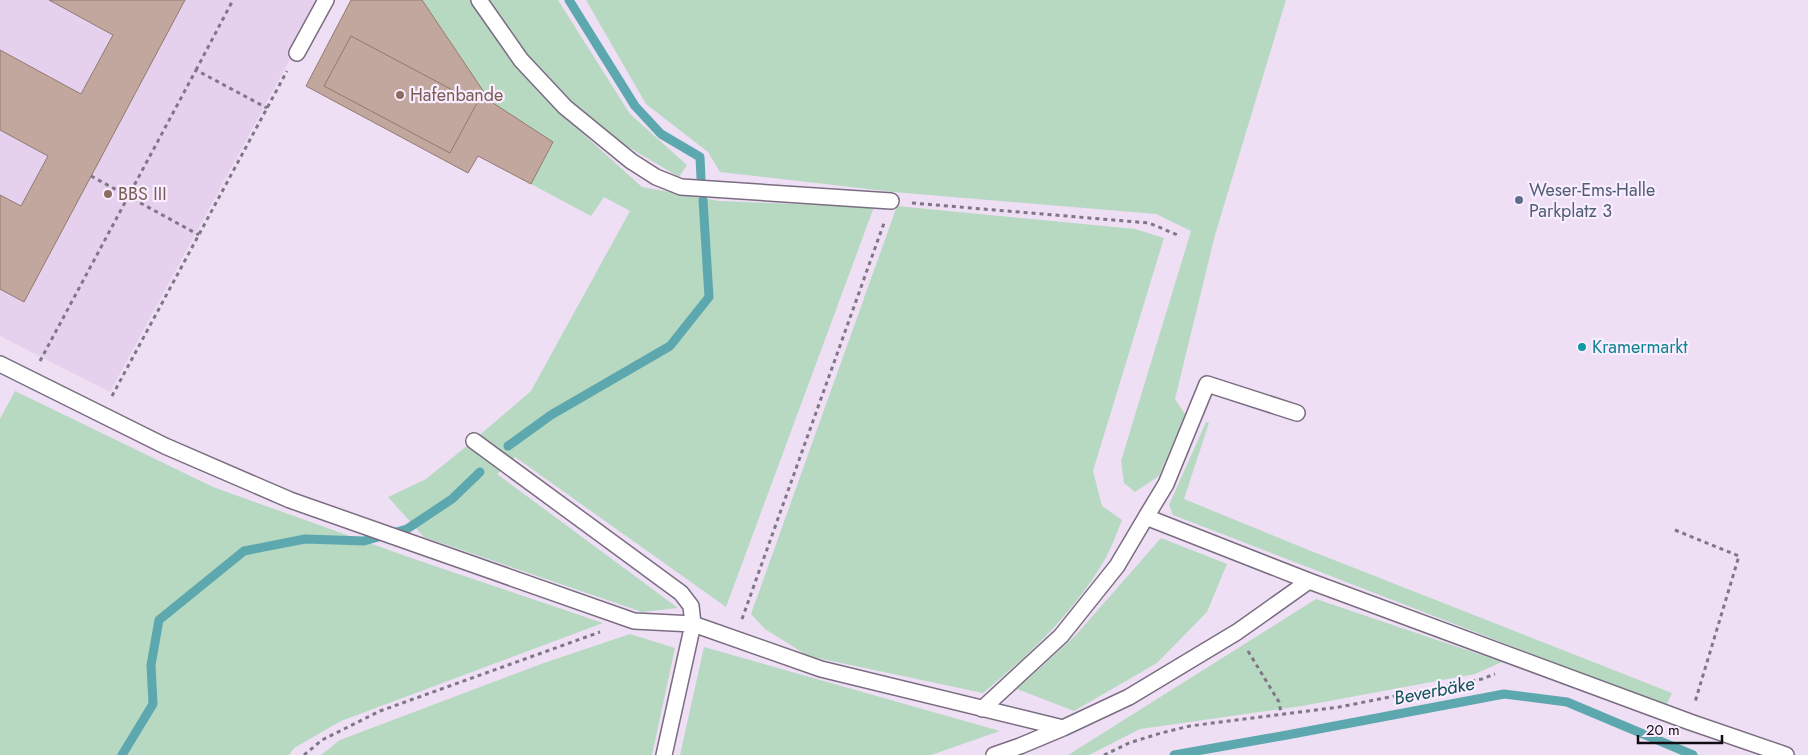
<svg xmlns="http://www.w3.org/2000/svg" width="1808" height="755" font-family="Jost,sans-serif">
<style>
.built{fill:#e5d1ed}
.green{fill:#b7d9c2}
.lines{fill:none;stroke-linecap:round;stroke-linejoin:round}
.stream{stroke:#5da8ae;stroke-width:9}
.building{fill:#c2a79e;stroke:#927970}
.lane-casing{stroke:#7b6d81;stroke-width:18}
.path{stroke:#807685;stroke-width:3;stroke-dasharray:4 4;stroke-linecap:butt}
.lane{stroke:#fff;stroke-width:15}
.education-dot{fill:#8d6e63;stroke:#faedff;stroke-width:2}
.service-dot{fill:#5c6f8a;stroke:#faedff;stroke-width:2}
.culture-dot{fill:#0f9aa8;stroke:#faedff;stroke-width:2}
.labels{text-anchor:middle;stroke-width:4.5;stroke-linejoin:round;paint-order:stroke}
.education-label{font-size:18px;fill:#785e54;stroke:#faedff;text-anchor:start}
.service-label{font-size:18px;fill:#4e5e75;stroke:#faedff;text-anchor:start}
.culture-label{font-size:18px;fill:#0d838f;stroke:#faedff;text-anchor:start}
.water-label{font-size:19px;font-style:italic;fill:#105358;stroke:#faedff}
</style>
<rect width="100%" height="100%" fill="#eedff5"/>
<path class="built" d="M 0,0 L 322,0 L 110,392 L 0,336 Z"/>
<path class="green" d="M 422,0 L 472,0 L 505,53 L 571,123 L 642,187 L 719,201 L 874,207 L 726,607 L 515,457 L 497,474 L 678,608 L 642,612 L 424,537 L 388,497 L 426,479 L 468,445 L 531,391 L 630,211 L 604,197 L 591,216 L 531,184 L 553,142 L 490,101 Z
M 487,0 L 558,0 L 630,114 L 687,165 L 679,177 L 620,142 L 568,102 L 514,41 Z
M 586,0 L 1286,0 L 1215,235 L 1175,399 L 1185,414 L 1159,476 L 1135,492 L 1124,483 L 1121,461 L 1191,231 L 1156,214 L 894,192 L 720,172 L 708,152 L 646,104 Z
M 897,206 L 1135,229 L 1164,238 L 1093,471 L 1102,506 L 1122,520 C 1116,535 1110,552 1101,566 C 1071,615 1028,656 983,693 L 808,656 L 765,629 L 751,614 Z
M 15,391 L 213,487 L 414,559 L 603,623 L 341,721 L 294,748 L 289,755 L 0,755 L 0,419 Z
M 1206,422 L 1209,423 L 1184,499 L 1306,549 L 1672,693 L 1666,706 L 1173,515 L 1169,505 Z
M 1161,538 L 1227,564 L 1207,612 L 1157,663 L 1074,711 L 1017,689 L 1075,636 Z
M 1316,599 L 1502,662 L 1475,674 L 1302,706 L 1140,729 L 1089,755 L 1068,755 Z
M 630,634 L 675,648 L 652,755 L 321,755 L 340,740 L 541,664 Z
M 704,647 L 1000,731 L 931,755 L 680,755 Z"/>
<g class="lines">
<path class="stream" d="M 569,0 L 635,106 L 661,134 L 700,157 L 701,178
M 508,446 L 551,415 L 670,346 L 709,297 L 703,200
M 122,755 L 153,704 L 151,665 L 159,620 L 244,551 L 305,539 L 364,541 L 407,529 L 452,499 L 480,472
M 1174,755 L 1287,735 L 1504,694 L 1567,702 L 1693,755"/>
</g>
<path class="building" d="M 49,0 L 185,0 L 24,302 L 0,289 L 0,195 L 21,206 L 48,156 L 0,130 L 0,50 L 81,94 L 113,35 Z
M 351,0 L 422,0 L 490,101 L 553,142 L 531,184 L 478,156 L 468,173 L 306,86 Z
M 351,36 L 477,103 L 450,153 L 324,86 Z"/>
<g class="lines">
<g class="lane-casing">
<path id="lane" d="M 479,0 L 521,60 L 565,107 L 631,161 L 656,177 L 681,187 L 891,201
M 297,53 L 326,0
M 0,364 L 165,446 L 290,500 L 634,621 L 693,624 L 821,669 L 1063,728
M 474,441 L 681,593 L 691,606 L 693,624 L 664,755
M 1146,517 L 1166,484 L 1207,384 L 1297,413
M 982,709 L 1061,636 L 1117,566 L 1146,517 L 1309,581
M 994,755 L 1020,746 L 1063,728 L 1129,697 L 1237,632 L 1309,581 L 1690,722 L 1786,755"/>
</g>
<path class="path" d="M 196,70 L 233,0
M 91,176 L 199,235
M 912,203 L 1149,223 L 1180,236
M 40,361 L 196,70 L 267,108
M 112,396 L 287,71
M 1675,530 L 1739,556 L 1695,702
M 742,619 L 884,223
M 1248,651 L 1279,702 L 1281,713
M 304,755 L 322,740 L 380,711 L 600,632
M 1104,755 L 1129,743 L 1161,733 L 1190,726 L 1339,707 L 1482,679 L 1495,674"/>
<use href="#lane" class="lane"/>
</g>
<g class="education-dot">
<circle cx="400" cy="95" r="5"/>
<circle cx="108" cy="194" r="5"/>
</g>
<circle class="service-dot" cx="1519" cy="200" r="5"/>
<circle class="culture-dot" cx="1582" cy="347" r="5"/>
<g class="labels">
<g class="education-label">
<text x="410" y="101">Hafenbande</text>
<text x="118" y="200">BBS III</text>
</g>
<g class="service-label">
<text x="1529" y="196">Weser-Ems-Halle<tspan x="1529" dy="21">Parkplatz 3</tspan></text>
</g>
<g class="culture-label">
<text x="1592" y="353">Kramermarkt</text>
</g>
<g class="water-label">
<text transform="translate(1434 690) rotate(-11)" y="7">Beverbäke</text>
</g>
</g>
<path d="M1638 735v8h84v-8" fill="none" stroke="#110c13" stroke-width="2.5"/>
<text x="1646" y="735" font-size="15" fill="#110c13" stroke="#faedff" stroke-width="4" paint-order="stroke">20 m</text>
</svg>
